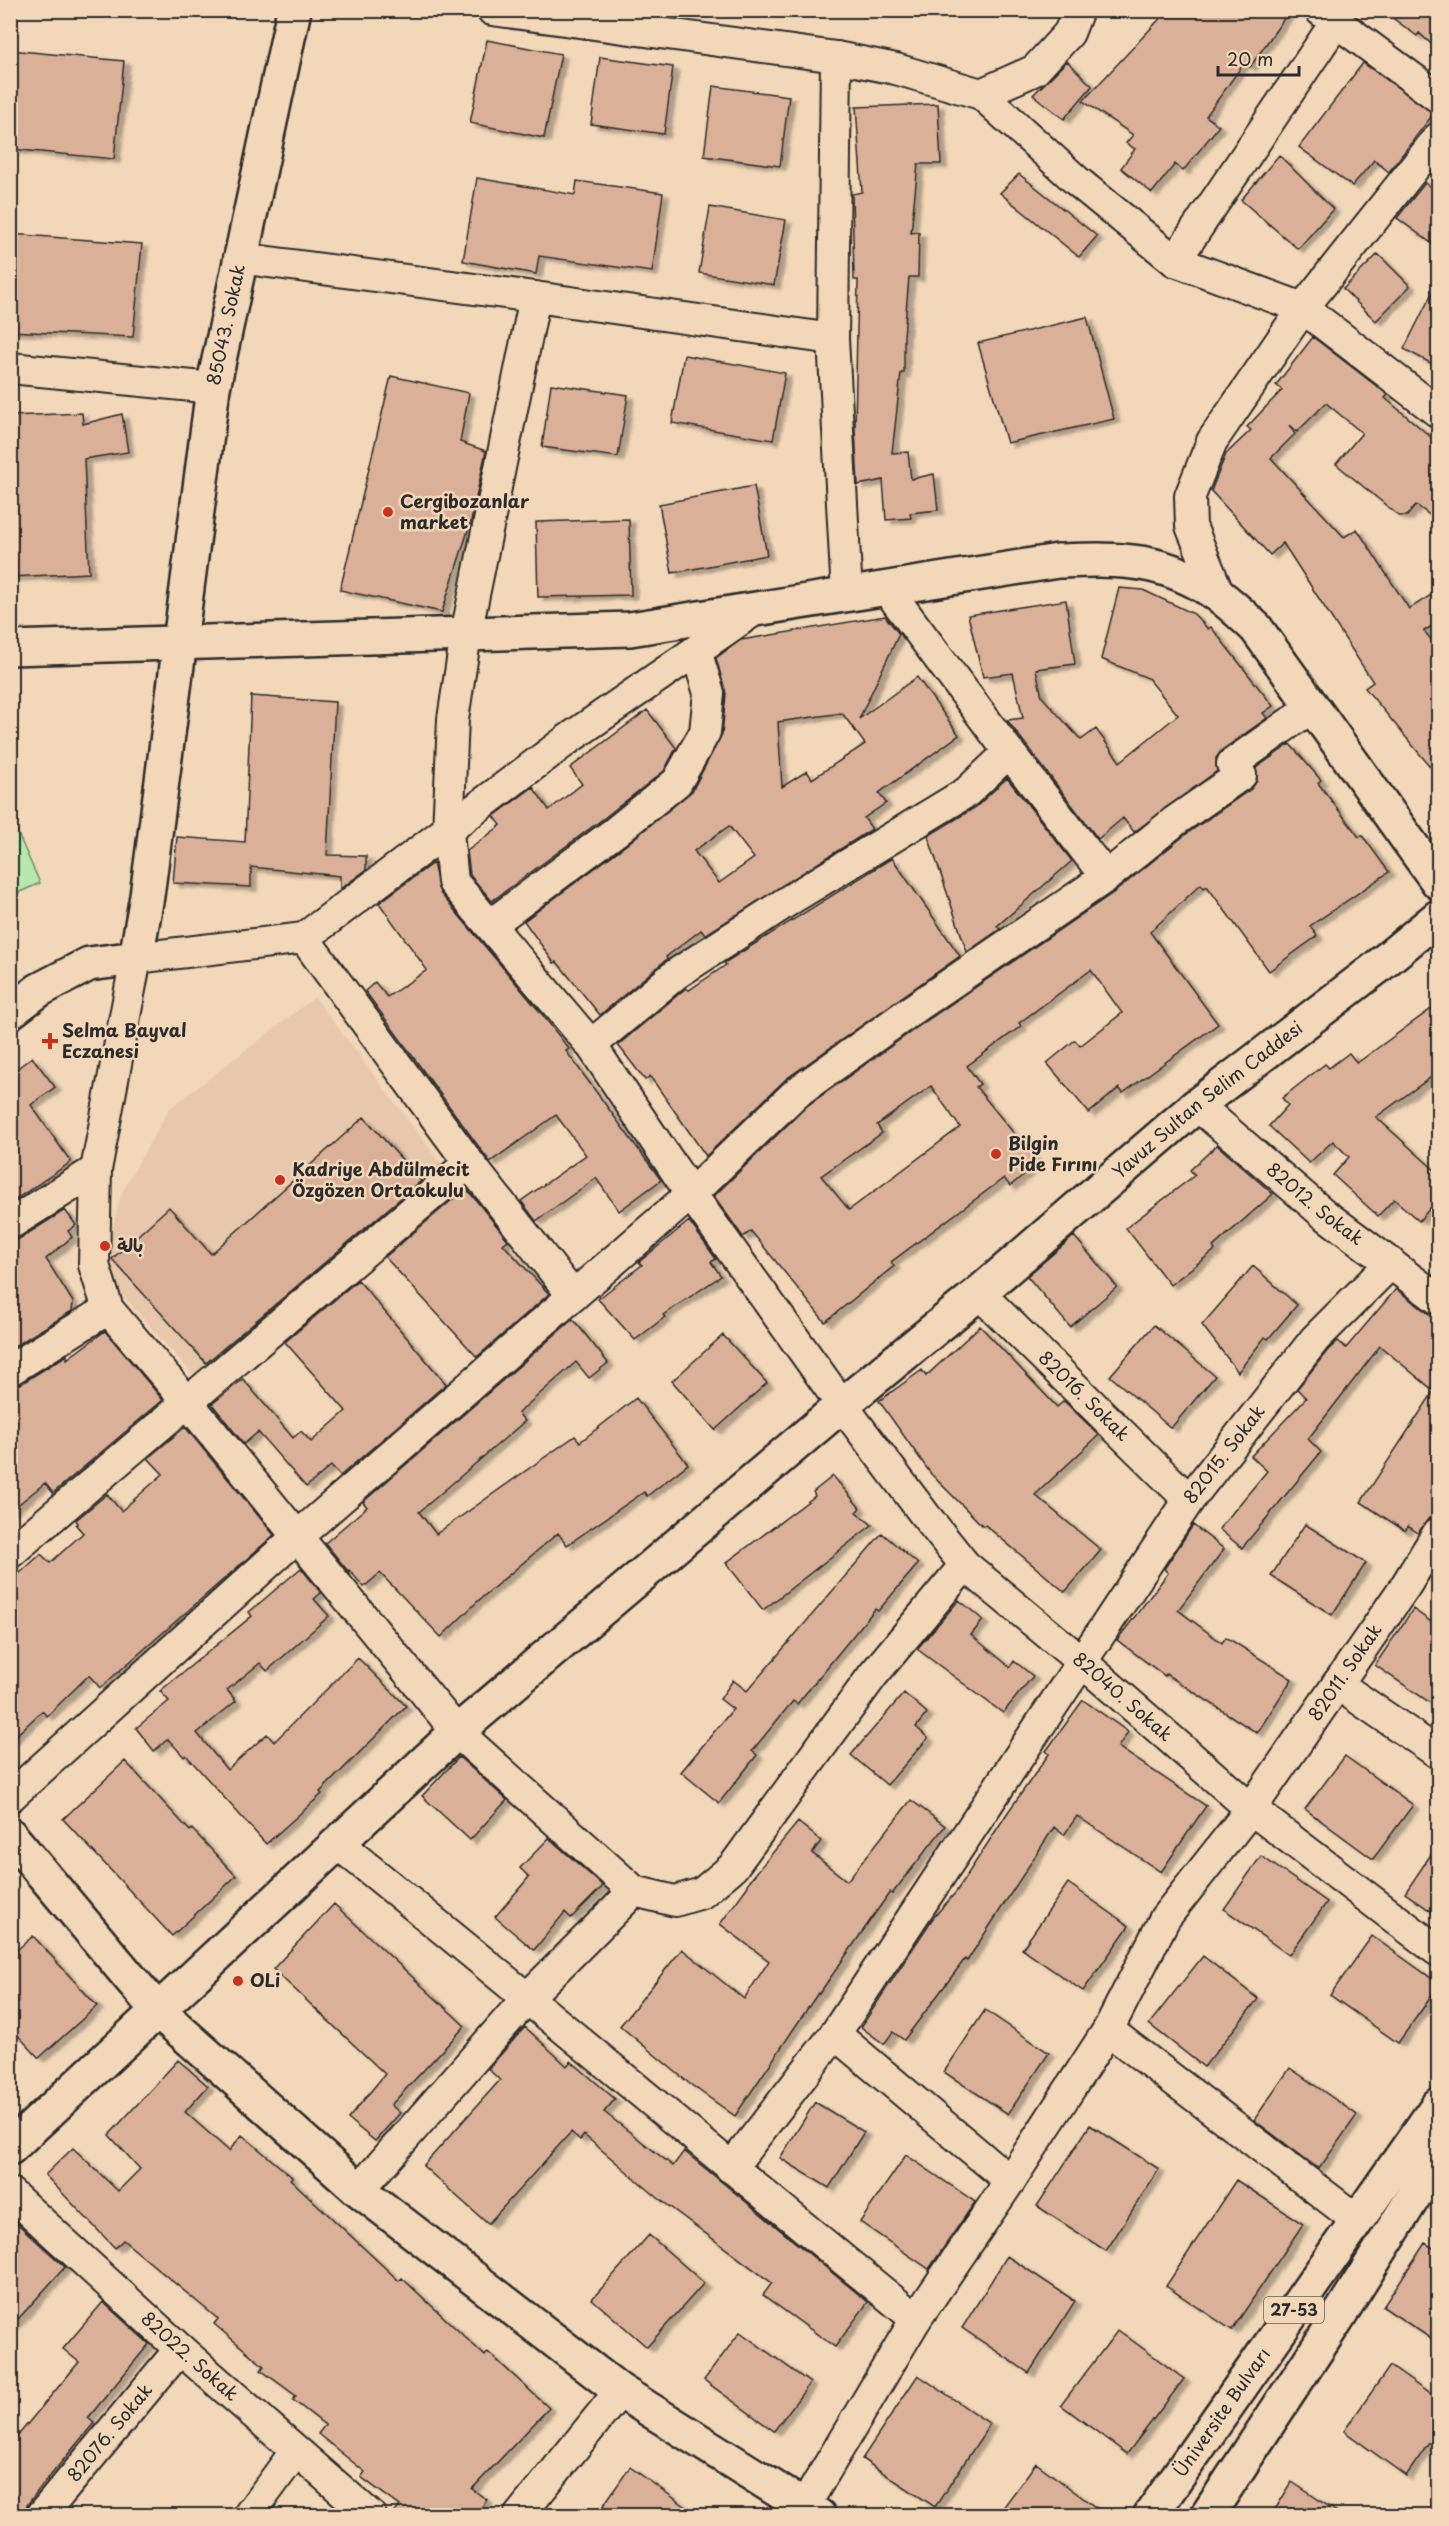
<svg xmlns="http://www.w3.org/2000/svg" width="1449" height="2526" font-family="'Playpen Sans','Playpen Sans Arabic',sans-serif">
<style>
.built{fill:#e8c8ac}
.green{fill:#b6eaac;stroke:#708a6c;stroke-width:1.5}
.building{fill:#dbb099;stroke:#2b2b2b;stroke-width:1.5;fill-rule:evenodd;filter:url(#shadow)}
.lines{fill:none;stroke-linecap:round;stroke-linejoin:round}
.minor-casing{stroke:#2b2b2b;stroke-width:34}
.tertiary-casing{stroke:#2b2b2b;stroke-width:38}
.secondary-casing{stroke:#2b2b2b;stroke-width:38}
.primary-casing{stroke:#2b2b2b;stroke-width:38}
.minor{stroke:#f3d7b9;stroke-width:30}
.tertiary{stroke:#f3d7b9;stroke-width:33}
.secondary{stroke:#f3d7b9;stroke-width:33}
.primary{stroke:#f3d7b9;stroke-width:33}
.poi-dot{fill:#c8321e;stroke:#f3d7b9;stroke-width:2}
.labels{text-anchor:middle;stroke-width:5;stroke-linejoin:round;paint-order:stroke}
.shield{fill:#f3d7b9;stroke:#675f56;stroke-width:1.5}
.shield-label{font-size:16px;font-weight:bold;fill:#2b2b2b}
.street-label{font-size:18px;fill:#2b2b2b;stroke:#f3d7b9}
.poi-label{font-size:18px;font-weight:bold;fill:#2b2b2b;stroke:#f3d7b9;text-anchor:start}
</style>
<defs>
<filter id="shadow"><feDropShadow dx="6" dy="4" stdDeviation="1.5" flood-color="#0004"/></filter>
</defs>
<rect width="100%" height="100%" fill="#f3d7b9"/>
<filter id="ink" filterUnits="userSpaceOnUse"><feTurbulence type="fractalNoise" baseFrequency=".0167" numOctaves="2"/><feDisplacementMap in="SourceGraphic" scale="12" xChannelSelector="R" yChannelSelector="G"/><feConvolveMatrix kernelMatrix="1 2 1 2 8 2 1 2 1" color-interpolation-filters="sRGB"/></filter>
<g filter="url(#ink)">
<path class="built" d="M 315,997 L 444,1168 L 202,1385 L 101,1271 L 122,1192 L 169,1109 Z"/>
<path class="green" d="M 10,816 L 40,883 L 11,896 L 10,896 Z"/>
<path class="building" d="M 1168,10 L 1290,10 L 1250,67 L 1244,63 L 1206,116 L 1219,126 L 1183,171 L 1175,164 L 1152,193 L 1121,168 L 1135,149 L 1126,143 L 1133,135 L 1083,101 Z
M 1382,10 L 1438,10 L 1438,50 L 1419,33 L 1417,36 Z
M 487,40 L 561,54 L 544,138 L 470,123 Z
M 10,50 L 124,61 L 114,159 L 10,149 Z
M 600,57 L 673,67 L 664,134 L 591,124 Z
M 1067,61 L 1092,86 L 1064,119 L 1033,95 Z
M 1363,63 L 1434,113 L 1389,172 L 1374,160 L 1352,186 L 1299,147 Z
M 713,86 L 789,96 L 780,166 L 704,156 Z
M 938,104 L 941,164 L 918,164 L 911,233 L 919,232 L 918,277 L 909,277 L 904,336 L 904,373 L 901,373 L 892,453 L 908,452 L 911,479 L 934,474 L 938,510 L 910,513 L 911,518 L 886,520 L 883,480 L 858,485 L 855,430 L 858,280 L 854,280 L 852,194 L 862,192 L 856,107 Z
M 1279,155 L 1333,209 L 1298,249 L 1241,200 Z
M 1019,174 L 1097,236 L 1079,257 L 1000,193 Z
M 477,178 L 575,195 L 577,181 L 663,193 L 652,272 L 539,256 L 536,274 L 463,261 Z
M 1425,183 L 1438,193 L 1438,248 L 1397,218 Z
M 710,207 L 786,220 L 774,285 L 699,273 Z
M 10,234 L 142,244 L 133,337 L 10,331 Z
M 1378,254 L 1410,286 L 1376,321 L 1343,289 Z
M 1438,281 L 1438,367 L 1404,349 Z
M 1087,317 L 1114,419 L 1007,443 L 978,343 Z
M 1313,337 L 1388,395 L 1385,398 L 1438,443 L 1438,521 L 1416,505 L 1407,516 L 1399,516 L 1336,464 L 1362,433 L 1326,403 L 1297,432 L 1289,425 L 1295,434 L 1271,458 L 1344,537 L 1357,529 L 1409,609 L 1431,595 L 1438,606 L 1438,622 L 1424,631 L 1438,648 L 1438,776 L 1365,688 L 1373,682 L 1283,543 L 1270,555 L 1211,491 L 1226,454 L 1251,430 L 1247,427 L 1282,390 L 1276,385 Z
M 684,355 L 785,373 L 773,440 L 672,423 Z
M 391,376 L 469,393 L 460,442 L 486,451 L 471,521 L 442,612 L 340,590 Z
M 551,384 L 628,395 L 618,457 L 542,447 Z
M 82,413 L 83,424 L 122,414 L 128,452 L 84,459 L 89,573 L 10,577 L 10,416 Z
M 754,486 L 767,555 L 672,573 L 659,504 Z
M 629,519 L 631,595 L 538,597 L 536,522 Z
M 1119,588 L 1143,590 L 1194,614 L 1208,629 L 1211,627 L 1273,706 L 1263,713 L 1267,718 L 1222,750 L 1216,758 L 1217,771 L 1134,832 L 1123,818 L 1098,839 L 1007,720 L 1023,718 L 1013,673 L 983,677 L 968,615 L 1066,600 L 1075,664 L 1036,669 L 1042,697 L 1081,740 L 1096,729 L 1120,762 L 1178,715 L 1148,678 L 1101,659 Z
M 885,616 L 899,634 L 859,719 L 917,677 L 959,735 L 879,793 L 886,803 L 864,818 L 872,829 L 705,935 L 701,930 L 666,957 L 667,959 L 600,1015 L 557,962 L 554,963 L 524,921 L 626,845 L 692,791 L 722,734 L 726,694 L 716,658 L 741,640 ZM 842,713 L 865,744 L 812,779 L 807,771 L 782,787 L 778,722 ZM 729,826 L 754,858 L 719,883 L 694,851 Z
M 251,696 L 335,702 L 327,855 L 366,856 L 366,870 L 340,889 L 340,876 L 251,867 L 251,887 L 173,883 L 177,837 L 245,842 Z
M 647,710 L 676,748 L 664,771 L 604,818 L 492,901 L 470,875 L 467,851 L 501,825 L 494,816 L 533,787 L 549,810 L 582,784 L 570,768 Z
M 1290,744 L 1321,780 L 1318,783 L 1359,837 L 1362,835 L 1389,872 L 1310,926 L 1317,936 L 1269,971 L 1207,886 L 1204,888 L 1201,884 L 1150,932 L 1218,1024 L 1123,1093 L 1119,1088 L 1089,1113 L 1047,1063 L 1075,1040 L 1080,1046 L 1122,1013 L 1091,970 L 1019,1023 L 1021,1026 L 967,1066 L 980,1084 L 976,1087 L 1038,1163 L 1010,1186 L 1004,1178 L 891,1262 L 894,1266 L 825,1322 L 751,1231 L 743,1237 L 714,1196 L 807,1106 L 922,1024 L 1116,891 L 1185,835 L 1251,789 L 1257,781 L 1256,768 ZM 931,1086 L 960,1127 L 849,1210 L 821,1176 L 882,1133 L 877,1125 Z
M 1007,778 L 1072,861 L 997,926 L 1000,929 L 967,952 L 928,836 L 976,807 Z
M 892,858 L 960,956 L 786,1079 L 706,1156 L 650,1076 L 645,1080 L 618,1045 L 686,988 L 689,990 L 726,965 L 724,963 Z
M 433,863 L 440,893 L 545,1018 L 569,1049 L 566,1051 L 661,1180 L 619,1211 L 596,1178 L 536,1221 L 521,1201 L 586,1155 L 556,1115 L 490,1162 L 365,991 L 375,982 L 387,997 L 427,970 L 379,903 Z
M 1438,1004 L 1438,1072 L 1376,1117 L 1438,1173 L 1438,1199 L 1419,1221 L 1394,1199 L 1378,1216 L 1333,1175 L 1349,1157 L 1333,1141 L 1309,1163 L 1269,1126 L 1288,1105 L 1282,1098 L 1325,1064 L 1329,1068 L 1349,1053 L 1357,1063 Z
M 32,1057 L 55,1087 L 31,1105 L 71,1162 L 10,1203 L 10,1074 Z
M 364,1117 L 421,1181 L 206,1363 L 112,1259 L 169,1207 L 211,1254 Z
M 1217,1145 L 1273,1194 L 1213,1247 L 1215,1250 L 1170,1285 L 1126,1228 L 1195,1175 L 1190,1170 Z
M 466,1188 L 508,1240 L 503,1244 L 549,1294 L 477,1357 L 385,1257 Z
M 65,1210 L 76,1225 L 68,1231 L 72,1237 L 46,1259 L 73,1302 L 72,1311 L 10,1349 L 10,1241 L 19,1239 Z
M 689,1221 L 716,1259 L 711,1262 L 721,1276 L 663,1315 L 665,1317 L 635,1340 L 598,1299 L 642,1265 L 639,1262 Z
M 1074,1236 L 1117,1287 L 1070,1327 L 1027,1276 Z
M 1253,1266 L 1297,1305 L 1268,1339 L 1265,1337 L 1238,1372 L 1202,1325 Z
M 358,1280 L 446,1384 L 340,1476 L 331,1466 L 306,1487 L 258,1432 L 244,1444 L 212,1404 L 243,1379 L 293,1438 L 301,1431 L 311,1442 L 346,1411 L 285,1342 Z
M 1396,1289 L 1438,1321 L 1438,1516 L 1429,1518 L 1418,1533 L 1408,1526 L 1405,1531 L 1361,1502 L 1434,1391 L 1380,1346 L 1308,1439 L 1321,1452 L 1242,1548 L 1219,1529 L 1267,1471 L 1251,1456 L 1306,1398 L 1297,1389 L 1328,1350 L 1338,1341 L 1346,1348 Z
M 573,1319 L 608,1363 L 589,1378 L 576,1362 L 518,1413 L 525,1421 L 419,1512 L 436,1534 L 575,1436 L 580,1442 L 636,1398 L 688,1464 L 647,1496 L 644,1492 L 567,1545 L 558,1533 L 478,1601 L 441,1637 L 380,1573 L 364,1587 L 349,1570 L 348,1571 L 325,1543 L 367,1507 L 363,1502 Z
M 1154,1325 L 1215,1376 L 1171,1428 L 1110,1376 Z
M 980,1326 L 1057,1407 L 1064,1401 L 1099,1435 L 1035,1495 L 1101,1550 L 1065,1592 L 985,1525 L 983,1526 L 931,1474 L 879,1401 L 922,1370 L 926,1376 Z
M 105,1331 L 163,1400 L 53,1493 L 45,1483 L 10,1511 L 10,1387 L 19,1385 L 67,1355 L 67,1359 Z
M 723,1335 L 767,1383 L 715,1430 L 672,1381 Z
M 185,1427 L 274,1535 L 100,1688 L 89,1675 L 47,1716 L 42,1711 L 10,1741 L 10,1582 L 41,1554 L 50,1563 L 83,1533 L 76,1525 L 78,1523 L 76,1520 L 107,1494 L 121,1511 L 163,1474 L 148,1458 Z
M 833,1476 L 860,1508 L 856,1512 L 872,1525 L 763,1610 L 726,1563 L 815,1496 L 813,1492 Z
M 1305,1524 L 1366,1563 L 1332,1615 L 1271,1576 Z
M 1193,1525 L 1224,1549 L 1178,1610 L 1222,1643 L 1226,1637 L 1292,1679 L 1257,1733 L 1166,1674 L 1165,1676 L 1117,1640 L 1168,1573 L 1164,1569 Z
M 882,1533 L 918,1564 L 878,1611 L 875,1609 L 797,1704 L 793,1701 L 752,1751 L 757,1755 L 719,1803 L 681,1772 L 733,1709 L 720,1699 L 733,1680 L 747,1691 Z
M 301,1568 L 321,1593 L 314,1599 L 329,1616 L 267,1671 L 260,1663 L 227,1690 L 236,1701 L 197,1733 L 227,1770 L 267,1734 L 274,1742 L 358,1658 L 406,1706 L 320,1792 L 322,1794 L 266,1844 L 186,1755 L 184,1757 L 168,1739 L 154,1751 L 136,1728 L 169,1701 L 160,1691 L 252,1616 L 249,1612 Z
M 959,1600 L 983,1620 L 971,1635 L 1010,1667 L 1014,1661 L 1033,1676 L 1003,1713 L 917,1649 Z
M 1413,1609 L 1438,1627 L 1438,1708 L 1375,1665 Z
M 904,1693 L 927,1713 L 916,1727 L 928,1738 L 887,1785 L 851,1755 Z
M 1083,1700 L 1128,1732 L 1118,1747 L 1206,1806 L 1161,1872 L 1077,1816 L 1064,1835 L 1054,1827 L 967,1961 L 965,1959 L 904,2040 L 893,2032 L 884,2044 L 861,2027 L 933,1918 L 956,1892 L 1008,1812 L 1049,1754 L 1046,1751 Z
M 1345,1756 L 1413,1805 L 1373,1859 L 1305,1809 Z
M 459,1757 L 507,1800 L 470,1840 L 422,1796 Z
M 125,1761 L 190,1831 L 192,1829 L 236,1876 L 172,1936 L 63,1819 Z
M 911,1800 L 945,1826 L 892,1894 L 890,1892 L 819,1994 L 818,1993 L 735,2116 L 690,2084 L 620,2026 L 682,1949 L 744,1999 L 769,1961 L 720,1924 L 748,1886 L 747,1884 L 798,1822 L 821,1841 L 812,1853 L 847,1881 Z
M 549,1838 L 603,1886 L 571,1918 L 565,1912 L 534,1950 L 495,1917 L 529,1877 L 520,1868 Z
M 1438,1844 L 1438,1916 L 1405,1893 Z
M 1261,1856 L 1327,1902 L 1289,1955 L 1224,1909 Z
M 1068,1883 L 1129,1926 L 1083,1991 L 1022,1949 Z
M 334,1904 L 465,2026 L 391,2105 L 400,2113 L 375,2141 L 348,2119 L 385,2074 L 273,1969 Z
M 33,1936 L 97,2006 L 39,2058 L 10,2027 L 10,1956 Z
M 1372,1936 L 1438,1983 L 1438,1987 L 1398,2043 L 1330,1995 Z
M 1203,1956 L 1258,1999 L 1204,2067 L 1149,2024 Z
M 985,2010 L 1049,2053 L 1008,2114 L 944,2072 Z
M 525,2027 L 567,2066 L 571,2061 L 615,2099 L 604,2112 L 673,2166 L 684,2151 L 868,2302 L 835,2347 L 763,2295 L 772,2283 L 658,2198 L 584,2135 L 580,2140 L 571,2132 L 488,2224 L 423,2166 L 500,2080 L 488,2069 Z
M 178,2060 L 208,2086 L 185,2112 L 229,2151 L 242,2135 L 292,2177 L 290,2179 L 399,2281 L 402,2278 L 485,2356 L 488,2352 L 549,2408 L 472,2489 L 487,2500 L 475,2516 L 392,2516 L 400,2506 L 361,2477 L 365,2472 L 318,2434 L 325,2425 L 293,2400 L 296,2396 L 261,2370 L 264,2366 L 214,2324 L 218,2319 L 123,2240 L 115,2248 L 45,2175 L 73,2148 L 118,2191 L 140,2169 L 109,2135 Z
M 1290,2068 L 1357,2115 L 1319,2169 L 1254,2120 Z
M 815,2102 L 864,2132 L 829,2188 L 780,2158 Z
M 1090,2125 L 1159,2169 L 1106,2251 L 1037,2206 Z
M 906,2155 L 975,2202 L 929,2269 L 860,2222 Z
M 1236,2180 L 1303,2224 L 1232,2330 L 1166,2286 Z
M 10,2217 L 65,2267 L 10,2328 Z
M 649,2235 L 704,2283 L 647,2347 L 592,2299 Z
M 1425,2243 L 1438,2251 L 1438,2343 L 1383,2307 Z
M 1007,2256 L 1075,2301 L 1029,2373 L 962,2328 Z
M 103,2302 L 149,2344 L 88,2418 L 94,2423 L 40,2488 L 27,2505 L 24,2516 L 10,2516 L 10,2445 L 79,2362 L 63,2349 Z
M 1118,2330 L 1184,2379 L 1127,2454 L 1061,2405 Z
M 740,2332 L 810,2383 L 774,2431 L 704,2380 Z
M 1390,2366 L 1438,2400 L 1438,2430 L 1406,2476 L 1344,2431 Z
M 918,2375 L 990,2424 L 935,2507 L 862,2459 Z
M 1036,2463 L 1107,2516 L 997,2516 Z
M 630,2467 L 699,2516 L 596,2516 Z
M 1292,2482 L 1343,2516 L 1271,2516 Z"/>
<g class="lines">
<g class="minor-casing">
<g id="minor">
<path d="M 492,10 L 836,57 L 896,69 L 981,94 L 1077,181 L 1175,261 L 1303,308 L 1438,412"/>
<path d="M 1320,10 L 1438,97"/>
<path d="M 836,57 L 833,339 L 847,595"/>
<path d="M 981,94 L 1035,70 L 1069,33 L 1078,10"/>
<path d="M 239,258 L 535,297 L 833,339"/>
<path d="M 1175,261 L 1336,22 L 1334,10"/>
<path id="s1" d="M 535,297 L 466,634 L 453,719 L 448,832 L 453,882 L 591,1045 L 691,1194 L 842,1405 L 925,1515 L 965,1565 L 1082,1662 L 1251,1809 L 1438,1951"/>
<path d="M 10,368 L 213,388"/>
<path d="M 1219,595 L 1191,526 L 1190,496 L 1212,441 L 1303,308 L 1438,138"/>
<path d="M 1009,752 L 1106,877"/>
<path d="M 490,925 L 615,832 L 677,782 L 705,732 L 709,693 L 696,651"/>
<path d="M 591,1045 L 676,974 L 791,899 L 967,792 L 1009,752 L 887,589"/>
<path id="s2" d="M 1197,1105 L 1324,1214 L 1438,1299"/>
<path d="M 10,1224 L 96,1170"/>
<path id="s3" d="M 979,1293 L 1189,1500"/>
<path d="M 573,1296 L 691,1194 L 796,1093 L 912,1010 L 1106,877 L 1175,821 L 1241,775 L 1232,764 L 1312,707"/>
<path d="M 10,1370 L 108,1309"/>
<path d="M 10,1553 L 469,1163"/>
<path d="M 1337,1684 L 1438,1753"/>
<path d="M 10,1797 L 298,1536 L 573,1296 L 469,1163 L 304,938"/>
<path d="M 337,1843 C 532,2000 722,2161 916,2319"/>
<path d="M 634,1891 L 675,1901 L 702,1893 L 733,1867 L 873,1675 L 965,1565"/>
<path d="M 1108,2030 L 1357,2220"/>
<path d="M 835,2034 L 1010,2181"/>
<path id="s4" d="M 731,2168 L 835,2034 L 1189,1500 L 1315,1339 L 1391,1263"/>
<path d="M 359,2190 L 528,1997 L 634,1891 L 457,1732 L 189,1404 L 108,1309 L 94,1265 L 96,1170 L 136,958 L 304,938 L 567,740 L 756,609"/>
<path id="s5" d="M 10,2193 L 180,2349 L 371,2516"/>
<path id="s6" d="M 805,2505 L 916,2319 L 1010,2181 L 1108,2030 L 1165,1918 L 1251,1809 L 1406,1585 L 1438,1533"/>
<path id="s7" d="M 41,2516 L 180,2349"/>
<path d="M 248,2516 L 295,2452"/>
<path d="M 519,2516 L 620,2391"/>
</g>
</g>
<g class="tertiary-casing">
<g id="tertiary">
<path id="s8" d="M 10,1012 L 39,990 L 89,964 L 136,958 L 147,896 L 213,388 L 294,10"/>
<path d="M 10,1835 L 157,2010 L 359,2190 L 620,2391 L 819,2516"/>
<path id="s9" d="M 10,2148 L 457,1732 L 842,1405 L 979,1293 L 1197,1105 L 1375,969 L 1438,917"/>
</g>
</g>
<g class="secondary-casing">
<path id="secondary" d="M 10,648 L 630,629 L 1058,561 C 1122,559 1162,557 1218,595 C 1231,604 1244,617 1256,628 L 1438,882"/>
</g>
<g class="primary-casing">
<g id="primary">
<path id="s10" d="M 1150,2516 L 1438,2105"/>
<path d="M 1207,2516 L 1337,2319 L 1438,2158"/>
</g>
</g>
<use href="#minor" class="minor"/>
<use href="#tertiary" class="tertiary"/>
<use href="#secondary" class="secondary"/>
<use href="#primary" class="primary"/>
</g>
</g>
<g class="poi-dot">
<circle cx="388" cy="512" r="6"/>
<path d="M47 1032h6v6h6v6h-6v6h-6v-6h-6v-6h6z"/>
<circle cx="996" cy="1154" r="6"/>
<circle cx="280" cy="1180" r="6"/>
<circle cx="105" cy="1246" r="6"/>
<circle cx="238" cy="1981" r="6"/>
</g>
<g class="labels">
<rect class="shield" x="1264" y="2297" width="60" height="26" rx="4.5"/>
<g class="shield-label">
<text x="1294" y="2316">27-53</text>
</g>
<g class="street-label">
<text dy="6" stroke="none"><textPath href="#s8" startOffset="780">85043. Sokak</textPath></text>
<text dy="6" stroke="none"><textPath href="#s9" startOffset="1592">Yavuz Sultan Selim Caddesi</textPath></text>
<text dy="6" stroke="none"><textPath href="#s2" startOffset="154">82012. Sokak</textPath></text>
<text dy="6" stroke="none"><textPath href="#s3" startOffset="147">82016. Sokak</textPath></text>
<text dy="6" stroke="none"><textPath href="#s4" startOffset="868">82015. Sokak</textPath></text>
<text dy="6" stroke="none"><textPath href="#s6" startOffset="994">82011. Sokak</textPath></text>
<text dy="6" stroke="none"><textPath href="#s1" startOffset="1653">82040. Sokak</textPath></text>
<text dy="6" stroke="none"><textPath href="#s5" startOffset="243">82022. Sokak</textPath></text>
<text dy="6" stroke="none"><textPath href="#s10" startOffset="126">Üniversite Bulvarı</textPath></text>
<text dy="6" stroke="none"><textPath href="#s7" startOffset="108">82076. Sokak</textPath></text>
</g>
<g class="poi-label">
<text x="400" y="508">Cergibozanlar<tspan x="400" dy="21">market</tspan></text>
<text x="62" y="1037">Selma Bayval<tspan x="62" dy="21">Eczanesi</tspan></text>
<text x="1008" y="1150">Bilgin<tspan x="1008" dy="21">Pide Fırını</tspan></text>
<text x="292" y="1176">Kadriye Abdülmecit<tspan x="292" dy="21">Özgözen Ortaokulu</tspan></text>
<text x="117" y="1252">بالة</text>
<text x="250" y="1987">OLi</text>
</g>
</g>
<rect width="1449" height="2526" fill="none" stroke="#f3d7b9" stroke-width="36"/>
<rect x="18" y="18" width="1413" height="2490" fill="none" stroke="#2b2b2b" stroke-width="2" filter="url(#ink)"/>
<path d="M1218 66v9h81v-9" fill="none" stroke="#2b2b2b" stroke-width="3"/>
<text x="1227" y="66" font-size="18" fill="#2b2b2b" stroke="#f3d7b9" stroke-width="4.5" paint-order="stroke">20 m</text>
</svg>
